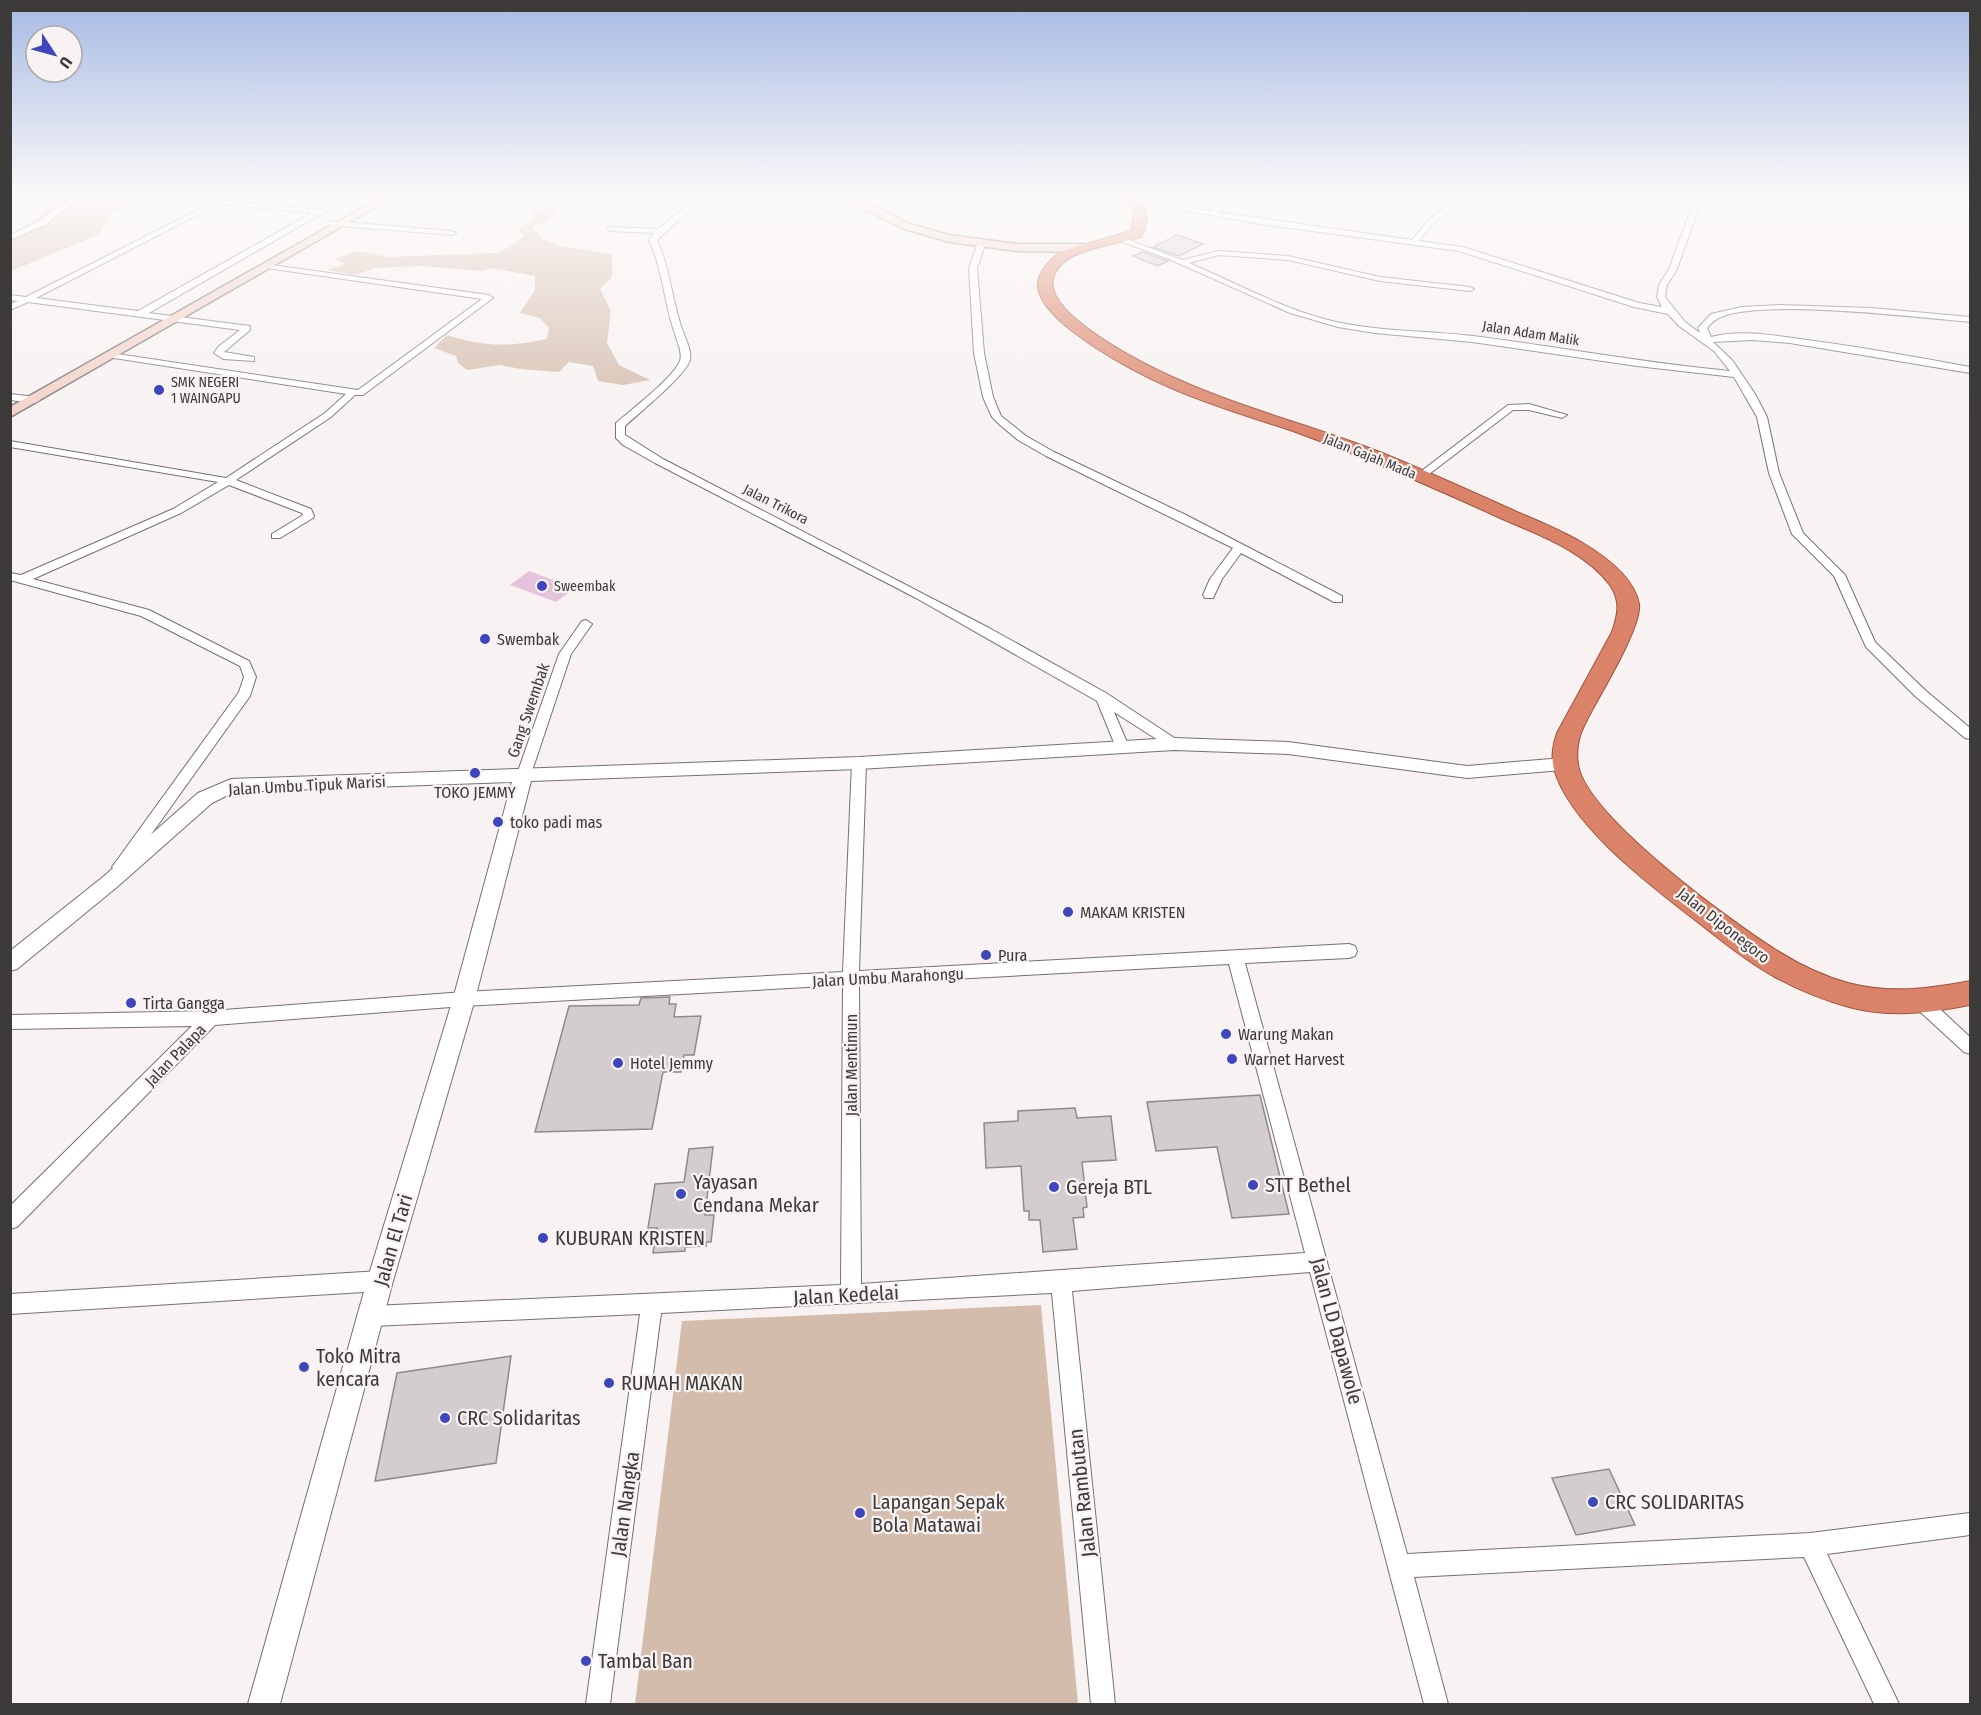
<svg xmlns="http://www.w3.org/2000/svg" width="1981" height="1715" font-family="'Fira Sans Condensed',sans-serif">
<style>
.green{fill:#d3bcab}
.water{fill:#e4c3db}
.building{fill:#d3cdcf;stroke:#908a8c;stroke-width:1.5}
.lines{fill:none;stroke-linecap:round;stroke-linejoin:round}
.minor-casing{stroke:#767171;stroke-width:2}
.tertiary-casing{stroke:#767171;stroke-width:2}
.secondary-casing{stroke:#767171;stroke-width:3}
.trunk-casing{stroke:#9e553f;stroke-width:2}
.minor{fill:#fff;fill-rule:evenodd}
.tertiary{fill:#fff;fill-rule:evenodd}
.secondary{fill:#f2d0c6;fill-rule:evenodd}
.trunk{fill:#db8368;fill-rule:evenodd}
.poi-dot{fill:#3e46bb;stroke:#f8f2f2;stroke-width:2}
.labels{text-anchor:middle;stroke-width:4.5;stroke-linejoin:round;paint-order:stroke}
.far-street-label{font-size:14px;fill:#3d3a3a;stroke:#f8f2f2}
.far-poi-label{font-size:14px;fill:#3d3a3a;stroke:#f8f2f2;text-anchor:start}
.poi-label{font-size:16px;fill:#3d3a3a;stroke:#f8f2f2;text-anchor:start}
.street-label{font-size:16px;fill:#3d3a3a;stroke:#f8f2f2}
.near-poi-label{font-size:20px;fill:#3d3a3a;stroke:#f8f2f2;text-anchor:start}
.near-street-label{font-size:20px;fill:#3d3a3a;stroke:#f8f2f2}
</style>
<rect width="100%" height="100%" fill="#f8f2f2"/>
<path class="green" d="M 69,196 L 143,196 L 111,214 L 98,235 L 11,271 L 11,233 L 29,226 L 45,211 Z
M 546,207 L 561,208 L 547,220 L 533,227 L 542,239 L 560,246 L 612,254 L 612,277 L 600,289 L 611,311 L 607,343 L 619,365 L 650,380 L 623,385 L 598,381 L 593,366 L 569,362 L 559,372 L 520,369 L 500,365 L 467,370 L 458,363 L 456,356 L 434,348 L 447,335 C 486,347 507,347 547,339 L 549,328 L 540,318 L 520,313 L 535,290 L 535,276 L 491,268 L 483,271 L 421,266 L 375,268 L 355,275 L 327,270 L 346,264 L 335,259 L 356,251 L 389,257 L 496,253 L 512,246 L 525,235 L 517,229 L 536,219 L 532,211 Z
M 1041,1305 L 1078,1704 L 635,1704 L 682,1321 Z"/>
<path class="water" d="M 529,571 L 575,588 L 556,602 L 510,585 Z"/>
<path class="building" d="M 1177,235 L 1203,244 L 1179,256 L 1153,247 Z
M 1143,252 L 1168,261 L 1157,266 L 1133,256 Z
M 670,997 L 669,1004 L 676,1004 L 674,1017 L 701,1016 L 694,1055 L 684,1055 L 681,1072 L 663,1072 L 652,1129 L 535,1132 L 569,1006 L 639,1005 L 641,998 Z
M 1260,1095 L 1289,1214 L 1232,1218 L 1217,1147 L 1156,1151 L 1147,1102 Z
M 1075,1108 L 1077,1118 L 1111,1116 L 1116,1160 L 1082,1162 L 1087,1207 L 1083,1208 L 1084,1217 L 1073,1218 L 1077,1249 L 1043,1252 L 1040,1220 L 1029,1220 L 1029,1211 L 1024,1211 L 1021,1166 L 986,1168 L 984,1123 L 1018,1121 L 1018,1111 Z
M 713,1147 L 705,1215 L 714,1215 L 711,1242 L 706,1242 L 706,1246 L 685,1247 L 685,1251 L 653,1253 L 657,1228 L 648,1228 L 655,1184 L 684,1182 L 689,1149 Z
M 511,1356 L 496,1463 L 375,1481 L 397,1373 Z
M 1609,1469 L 1635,1525 L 1576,1535 L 1552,1478 Z"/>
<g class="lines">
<g class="minor-casing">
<path id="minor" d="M 74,196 L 82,196 L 45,225 L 10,240 L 10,235 L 39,221 Z
M 225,196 L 234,196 L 226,201 L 319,210 L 344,196 L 352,196 L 149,313 L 250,326 L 250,330 L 224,352 L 254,357 L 254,361 L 223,359 L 214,353 L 218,347 L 240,330 L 28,302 L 10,310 L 10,304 L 18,301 L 10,300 L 10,295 L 26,297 ZM 219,204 L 312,213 L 138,311 L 36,298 Z
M 698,196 L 706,196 L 657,240 C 670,268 672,300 682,329 C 685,338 692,350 690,360 C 685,376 639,413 625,426 L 625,435 L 663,459 L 989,628 L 1106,693 L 1179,741 L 1181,744 L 1179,747 L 1169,747 L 1114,712 L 1129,747 L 1122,752 L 1117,750 L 1097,701 L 916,598 L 655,463 L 623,445 L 616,438 L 616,423 C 631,410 673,378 680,361 C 683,353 677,342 675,334 C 664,303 663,270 649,240 L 654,233 L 611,231 L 607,229 L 611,227 L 658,229 Z
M 1238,196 L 1246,196 L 1218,212 L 1412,240 C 1425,223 1451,196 1474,196 L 1435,221 L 1419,241 L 1463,247 L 1639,303 L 1662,307 L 1657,297 L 1659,285 L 1669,269 L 1696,196 L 1703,196 L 1677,269 L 1667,285 L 1665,297 L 1685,322 L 1700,333 L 1698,328 L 1711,314 L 1742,307 L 1781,305 L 1871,308 L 1970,317 L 1970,322 C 1923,318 1751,297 1717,319 C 1713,321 1710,325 1707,328 L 1711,337 C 1742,329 1777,336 1807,340 C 1862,347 1916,357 1970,367 L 1970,373 L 1790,343 L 1752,340 L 1713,342 L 1732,360 L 1755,394 L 1767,417 L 1779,473 L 1803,533 L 1845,575 L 1875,642 L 1925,690 L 1970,728 L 1970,739 L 1965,738 L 1915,696 L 1866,647 L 1834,576 L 1792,534 L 1769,473 L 1757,417 L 1734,377 L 1637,366 L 1472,342 L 1375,333 L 1338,327 L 1290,313 L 1169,259 L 1117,240 L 1124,238 L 1182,260 L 1219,251 L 1288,256 L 1380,277 L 1470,287 L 1474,289 L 1470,291 L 1380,281 L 1288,260 L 1219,255 L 1189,263 C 1234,282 1277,306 1324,319 C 1372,332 1423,330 1473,336 C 1559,347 1644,363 1730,371 L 1714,351 L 1679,326 L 1668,314 L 1634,307 L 1459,251 L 1260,224 L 1135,201 L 1139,199 L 1210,211 Z
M 332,221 L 452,231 L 456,233 L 452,235 L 329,225 L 328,223 Z
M 979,240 L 986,242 L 977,268 L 984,353 L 993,397 L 1001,416 L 1026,436 L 1054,452 L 1186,515 L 1342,596 L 1342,602 L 1334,602 L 1241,553 L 1222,579 L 1213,598 L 1205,598 L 1203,595 L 1210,579 L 1233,548 L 1046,456 L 1018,440 L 1000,425 L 992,417 L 983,397 L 974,353 L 969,268 Z
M 264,264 L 489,295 L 493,298 L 363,395 L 355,395 L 331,417 L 236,480 L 311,509 L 314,516 L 313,518 L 280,538 L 272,538 L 272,534 L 303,515 L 302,513 L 229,485 L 181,513 L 33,579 L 149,610 L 249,661 L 256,677 L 250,696 L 125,871 L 115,871 L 112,867 L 115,863 L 239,692 L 244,677 L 240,666 L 141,616 L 10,580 L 10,573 L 21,575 L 173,509 L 218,482 L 10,447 L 10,441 L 226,478 L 325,413 L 346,394 L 114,358 L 109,355 L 111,353 L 358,390 L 482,299 L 267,268 L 264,268 Z
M 10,394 L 35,397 L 40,400 L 35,403 L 10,400 Z
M 1529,404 L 1567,415 L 1562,418 L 1529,410 L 1513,410 L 1424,478 L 1415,476 L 1508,405 Z
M 586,620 L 592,624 L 571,654 L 530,777 L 528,781 L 518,781 L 516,777 L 559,654 L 582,621 Z
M 859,758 L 866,763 L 859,971 L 1349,944 L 1355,946 L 1357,951 L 1355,956 L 1349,958 L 1245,963 L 1407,1554 L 1810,1533 L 1970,1513 L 1970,1535 L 1827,1554 L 1899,1704 L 1874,1704 L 1804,1557 L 1414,1577 L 1448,1704 L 1424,1704 L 1310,1272 L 1072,1291 L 1115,1704 L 1091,1704 L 1052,1293 L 661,1313 L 610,1704 L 586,1704 L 640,1314 L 372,1326 L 365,1323 L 362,1316 L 365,1309 L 372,1306 L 841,1285 L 843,985 L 464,1006 L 215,1025 L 17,1227 L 10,1229 L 10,1206 L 192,1026 L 10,1029 L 10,1015 L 211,1011 L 464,992 L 843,972 L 852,763 ZM 1229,964 L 1305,1253 L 861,1284 L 859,984 Z
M 1921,995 L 1927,997 L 1970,1037 L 1970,1054 L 1964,1052 L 1915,1007 L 1913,1002 L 1915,997 Z
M 380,1271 L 387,1274 L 390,1281 L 387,1288 L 380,1291 L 10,1314 L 10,1294 Z"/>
</g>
<g class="tertiary-casing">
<path id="tertiary" d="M 1174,738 L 1288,742 L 1467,766 L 1563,758 L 1569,760 L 1572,764 L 1569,768 L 1563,770 L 1467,778 L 1288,754 L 1174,750 L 859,769 L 531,781 L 475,999 L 393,1281 L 280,1704 L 248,1704 L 367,1281 L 453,999 L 512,782 L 234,792 L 212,803 L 117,887 L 17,969 L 10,971 L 10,951 L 103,877 L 198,793 L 231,779 L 859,757 Z"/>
</g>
<g class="secondary-casing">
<path id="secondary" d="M 383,196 L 395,196 L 10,417 L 10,407 Z
M 839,196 L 856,196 L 910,224 L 949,235 L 1017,244 L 1084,244 L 1090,248 L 1084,252 L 1017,251 L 949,242 L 902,228 Z"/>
</g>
<g class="trunk-casing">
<path id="trunk" d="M 1128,196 L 1140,196 C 1148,209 1149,224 1141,237 C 1116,245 1060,248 1053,279 C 1044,315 1149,367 1177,379 C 1243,409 1314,426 1382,453 C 1424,470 1466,489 1508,508 C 1533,519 1557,528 1581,542 C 1603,555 1634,576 1639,604 C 1642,624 1607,683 1596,703 C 1585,724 1574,739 1578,764 C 1584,814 1731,922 1776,950 C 1798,964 1822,976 1848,983 C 1890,994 1928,989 1970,981 L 1970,1005 C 1929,1013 1890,1018 1849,1007 C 1823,1000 1797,989 1773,976 C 1747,961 1723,942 1699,923 C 1653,887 1571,827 1554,769 C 1551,758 1553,743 1557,733 L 1612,632 C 1618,615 1621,601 1610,585 C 1584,550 1536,534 1498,517 C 1457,498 1415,480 1373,462 C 1347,451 1320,441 1293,431 C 1251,417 1209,405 1169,387 C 1136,373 1049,327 1039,292 C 1034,275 1049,260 1062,251 L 1131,231 L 1134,214 Z"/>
</g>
<use href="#minor" class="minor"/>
<use href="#tertiary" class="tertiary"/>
<use href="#secondary" class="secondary"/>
<use href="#trunk" class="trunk"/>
</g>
<linearGradient id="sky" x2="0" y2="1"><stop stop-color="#a6bae3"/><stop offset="0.45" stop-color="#fcf9f9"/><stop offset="1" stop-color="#fcf9f9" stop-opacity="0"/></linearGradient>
<rect width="1981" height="436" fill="url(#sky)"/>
<g class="poi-dot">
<circle cx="159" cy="390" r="6"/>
<circle cx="542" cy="586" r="6"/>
<circle cx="485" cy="639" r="6"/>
<circle cx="475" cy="773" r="6"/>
<circle cx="498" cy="822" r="6"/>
<circle cx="1068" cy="912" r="6"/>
<circle cx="986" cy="955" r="6"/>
<circle cx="131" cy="1003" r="6"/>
<circle cx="1226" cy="1034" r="6"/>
<circle cx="1232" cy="1059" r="6"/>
<circle cx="618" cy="1063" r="6"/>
<circle cx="1253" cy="1185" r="6"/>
<circle cx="1054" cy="1187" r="6"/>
<circle cx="681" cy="1194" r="6"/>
<circle cx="543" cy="1238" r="6"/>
<circle cx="304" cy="1367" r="6"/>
<circle cx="609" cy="1383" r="6"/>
<circle cx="445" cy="1418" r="6"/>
<circle cx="1593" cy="1502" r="6"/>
<circle cx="860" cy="1513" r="6"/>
<circle cx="586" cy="1661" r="6"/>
</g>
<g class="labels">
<g class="far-street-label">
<text transform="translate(1531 333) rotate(9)" y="5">Jalan Adam Malik</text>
<text transform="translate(1370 456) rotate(22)" y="5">Jalan Gajah Mada</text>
<text transform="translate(776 504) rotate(27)" y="5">Jalan Trikora</text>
</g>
<g class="far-poi-label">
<text x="171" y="387">SMK NEGERI<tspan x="171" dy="16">1 WAINGAPU</tspan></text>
<text x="554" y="591">Sweembak</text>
</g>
<g class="poi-label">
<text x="497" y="645">Swembak</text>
<text x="475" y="798" text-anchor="middle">TOKO JEMMY</text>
<text x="510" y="828">toko padi mas</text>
<text x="1080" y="918">MAKAM KRISTEN</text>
<text x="998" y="961">Pura</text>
<text x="143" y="1009">Tirta Gangga</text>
<text x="1238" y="1040">Warung Makan</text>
<text x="1244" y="1065">Warnet Harvest</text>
<text x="630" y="1069">Hotel Jemmy</text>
</g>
<g class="street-label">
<text transform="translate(528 710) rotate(-71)" y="6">Gang Swembak</text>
<text transform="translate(307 785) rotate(-3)" y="6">Jalan Umbu Tipuk Marisi</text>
<text transform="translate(1724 925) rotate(38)" y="6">Jalan Diponegoro</text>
<text transform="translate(888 977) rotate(-3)" y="6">Jalan Umbu Marahongu</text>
<text transform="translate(175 1055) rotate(-46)" y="6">Jalan Palapa</text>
<text transform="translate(851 1065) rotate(-90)" y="6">Jalan Mentimun</text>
</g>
<g class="near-poi-label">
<text x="693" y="1189">Yayasan<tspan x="693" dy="23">Cendana Mekar</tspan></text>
<text x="1265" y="1192">STT Bethel</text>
<text x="1066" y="1194">Gereja BTL</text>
<text x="555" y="1245">KUBURAN KRISTEN</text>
<text x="316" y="1363">Toko Mitra<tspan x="316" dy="23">kencara</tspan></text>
<text x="621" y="1390">RUMAH MAKAN</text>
<text x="457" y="1425">CRC Solidaritas</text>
<text x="872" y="1509">Lapangan Sepak<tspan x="872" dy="23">Bola Matawai</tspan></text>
<text x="1605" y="1509">CRC SOLIDARITAS</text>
<text x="598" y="1668">Tambal Ban</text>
</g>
<g class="near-street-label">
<text transform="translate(393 1240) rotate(-74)" y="7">Jalan El Tari</text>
<text transform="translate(846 1295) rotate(-3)" y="7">Jalan Kedelai</text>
<text transform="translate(1337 1331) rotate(75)" y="7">Jalan LD Dapawole</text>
<text transform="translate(1082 1493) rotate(-96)" y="7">Jalan Rambutan</text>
<text transform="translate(625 1504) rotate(-82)" y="7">Jalan Nangka</text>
</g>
</g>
<rect width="1981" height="1715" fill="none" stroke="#3d3a3a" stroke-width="24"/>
<g transform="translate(54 54) rotate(126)"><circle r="28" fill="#f8f2f2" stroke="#ada8a8" stroke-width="1.5"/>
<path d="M0-4.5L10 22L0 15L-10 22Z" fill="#3e46bb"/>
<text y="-9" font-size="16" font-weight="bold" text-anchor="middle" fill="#3d3a3a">U</text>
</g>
</svg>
